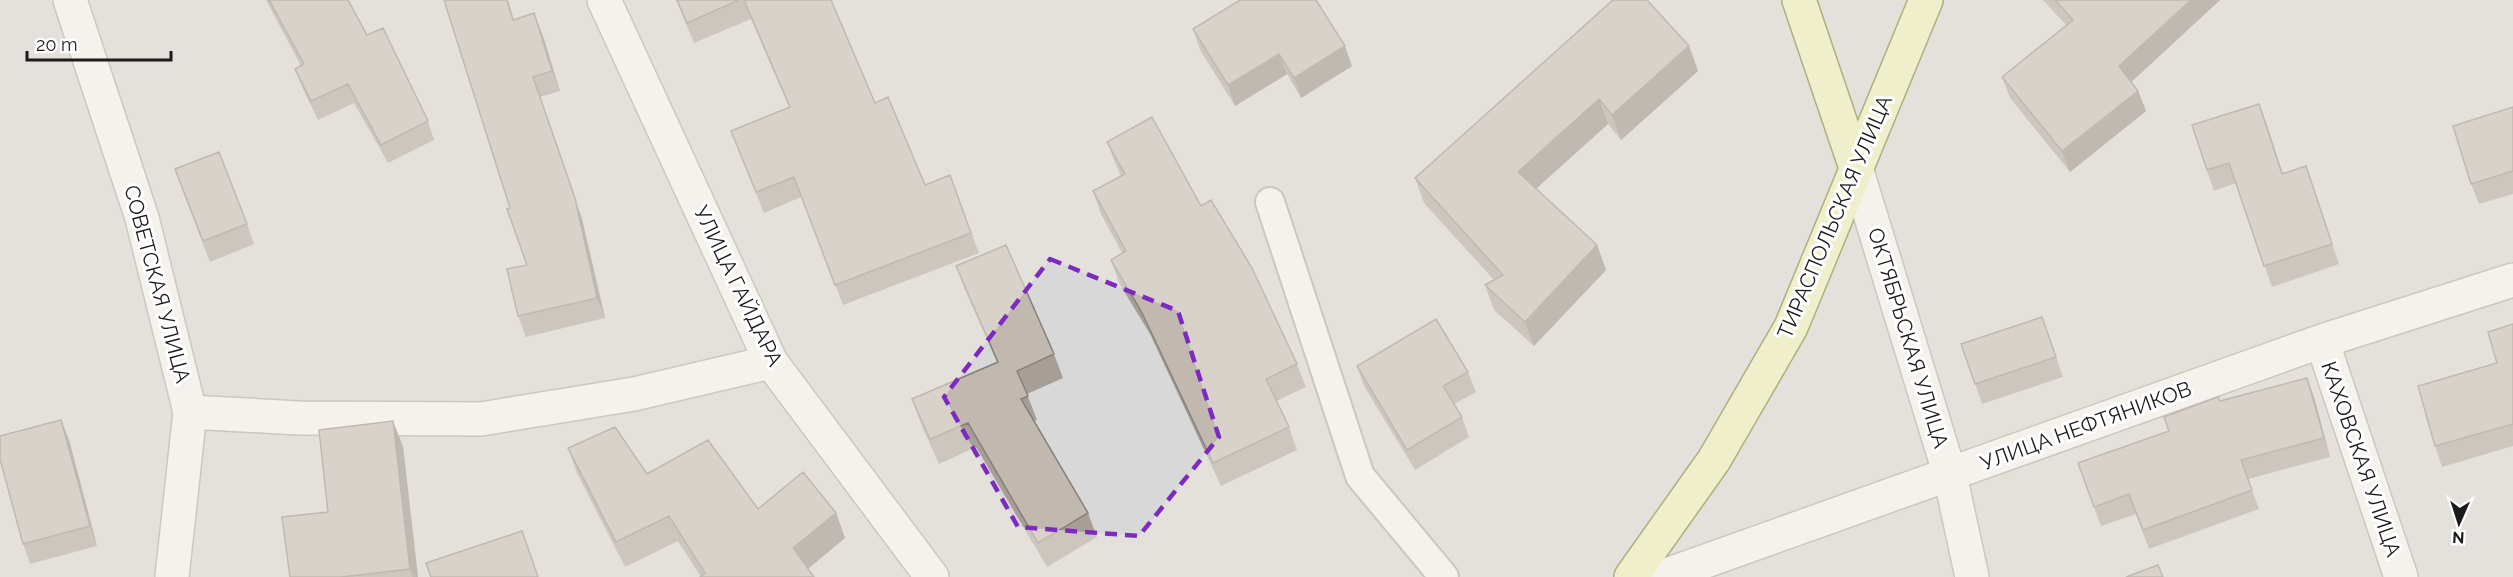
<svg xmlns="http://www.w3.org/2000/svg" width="2513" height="577" font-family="Raleway,sans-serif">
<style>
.residential{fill:#d9d8d8}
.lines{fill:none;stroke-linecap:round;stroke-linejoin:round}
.lane-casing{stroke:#a2a2a2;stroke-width:32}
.street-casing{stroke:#a2a2a2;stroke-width:36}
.secondary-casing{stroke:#606d07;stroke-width:36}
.lane{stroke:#fff;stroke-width:28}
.street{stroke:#fff;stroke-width:33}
.secondary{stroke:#f3f8b3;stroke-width:33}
.wall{fill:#a69e97}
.shaded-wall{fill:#87817b}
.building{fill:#c1b8b0;stroke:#87817b;stroke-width:1.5}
.marked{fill:none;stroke:#7b2cbf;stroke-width:4.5;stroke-dasharray:12 8;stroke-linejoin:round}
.labels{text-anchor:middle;stroke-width:6;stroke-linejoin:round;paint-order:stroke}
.street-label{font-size:21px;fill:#1b1b1b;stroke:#fff}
</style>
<rect width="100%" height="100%" fill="#ece8e0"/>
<path class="residential" d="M 0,0 L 2513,0 L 2513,577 L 0,577 Z"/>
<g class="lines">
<g class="lane-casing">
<path id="lane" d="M 1270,202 L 1360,476 L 1444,577"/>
</g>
<g class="street-casing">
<path id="street" d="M 70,0 L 142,218 L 190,412 L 172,577
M 604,0 L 771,362 L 932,577
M 1856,168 L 1950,475 L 1972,577
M 2322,341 L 2401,577
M 190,412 L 299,418 L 481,419 L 634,394 L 771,362
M 1661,577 L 2322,341 L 2513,280"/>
</g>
<g class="secondary-casing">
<path id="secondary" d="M 1799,0 L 1856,168
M 1631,577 L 1714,460 L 1791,327 L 1926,0"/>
</g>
<use href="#lane" class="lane"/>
<use href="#street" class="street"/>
<use href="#secondary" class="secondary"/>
</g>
<path class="wall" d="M 266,0 L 348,0 L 367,35 L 428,121 L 434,140 L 388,163 L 354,103 L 318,120 L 302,87 L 295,69 L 301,66 Z
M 508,0 L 514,20 L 542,33 L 560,91 L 540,97 L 582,219 L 605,318 L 526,337 L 518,316 L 527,265 Z
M 676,0 L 831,0 L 875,103 L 925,185 L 950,175 L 979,253 L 843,305 L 801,197 L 764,213 L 731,131 L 789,107 L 751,19 L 694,43 Z
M 2043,0 L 2220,0 L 2131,82 L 2138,91 L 2146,111 L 2070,172 L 2010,98 L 2002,77 L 2066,25 Z
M 1193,29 L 1352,66 L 1301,98 L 1287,74 L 1235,106 L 1200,50 Z
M 1689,46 L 1698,71 L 1621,140 L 1608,124 L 1535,189 L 1597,245 L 1606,270 L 1534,346 L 1494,310 L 1485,285 L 1494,280 L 1424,203 L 1415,178 Z
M 2259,104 L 2283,173 L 2306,166 L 2339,264 L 2272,287 L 2236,183 L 2214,191 L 2207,170 Z
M 2513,107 L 2513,194 L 2479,204 L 2471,184 Z
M 1107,142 L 1201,206 L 1297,364 L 1306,387 L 1276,401 L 1289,427 L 1297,450 L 1221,486 L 1150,334 L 1119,283 L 1111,260 L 1122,253 L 1101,214 L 1093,191 L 1121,176 L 1116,165 Z
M 182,189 L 247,224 L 254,244 L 210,262 Z
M 956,266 L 1054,354 L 1063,378 L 1027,394 L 1037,420 L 1034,421 L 1088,513 L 1097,537 L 1047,567 L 976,447 L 939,464 L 921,424 L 912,399 L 997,362 L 965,290 Z
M 2042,317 L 2063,377 L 1982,404 L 1961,344 Z
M 2513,324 L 2513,446 L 2442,467 L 2435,446 L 2497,363 Z
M 1357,366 L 1468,372 L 1476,392 L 1454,404 L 1462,417 L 1469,437 L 1415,470 L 1364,386 Z
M 2314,397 L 2330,457 L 2248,479 L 2259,509 L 2149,549 L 2136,514 L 2101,526 L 2078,463 L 2169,431 L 2220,401 Z
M 61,420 L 69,440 L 97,546 L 30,564 L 23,544 Z
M 393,421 L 403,447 L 418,577 L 290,577 Z
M 568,448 L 758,509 L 836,513 L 845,538 L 701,577 L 678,541 L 625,567 L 577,473 Z"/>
<path class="shaded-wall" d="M 2191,0 L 2220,0 L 2126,87 L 2119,66 Z
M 534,13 L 542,33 L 560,91 L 552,71 Z
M 1345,46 L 1352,66 L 1301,98 L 1294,78 Z
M 1689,46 L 1698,71 L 1621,140 L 1612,115 Z
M 1279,54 L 1287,74 L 1235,106 L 1228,85 Z
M 533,77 L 582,219 L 605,318 L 597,298 Z
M 2138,91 L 2146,111 L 2070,172 L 2062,151 Z
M 1599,99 L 1608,124 L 1527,197 L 1518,172 Z
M 2259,104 L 2267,125 L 2289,194 L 2282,174 Z
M 1597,245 L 1606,270 L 1534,346 L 1525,322 Z
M 2307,378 L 2314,397 L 2330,457 L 2324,438 Z
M 61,420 L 69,440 L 97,546 L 90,526 Z
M 393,421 L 403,447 L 418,577 L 413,577 L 410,569 Z
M 836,513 L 845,538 L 802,574 L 793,548 Z"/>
<path class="building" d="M 269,0 L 348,0 L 367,35 L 383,28 L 428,121 L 381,145 L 348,84 L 311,101 L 295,69 L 304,64 Z
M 444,0 L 507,0 L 513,20 L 534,13 L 552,71 L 533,77 L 575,198 L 597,298 L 518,316 L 507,269 L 527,265 L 507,209 L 510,208 Z
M 677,0 L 739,0 L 687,23 Z
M 744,0 L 831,0 L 875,103 L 888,97 L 925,185 L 950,175 L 971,233 L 835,285 L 794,177 L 756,192 L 731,131 L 790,107 Z
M 1240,0 L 1316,0 L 1345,46 L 1294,78 L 1279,54 L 1228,85 L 1193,29 Z
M 1613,0 L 1647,0 L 1689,46 L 1612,115 L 1599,99 L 1518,172 L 1597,245 L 1525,322 L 1485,285 L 1503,275 L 1415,178 Z
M 2055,0 L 2191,0 L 2119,66 L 2138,91 L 2062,151 L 2002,77 L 2073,20 Z
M 2259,104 L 2282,174 L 2306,166 L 2332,244 L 2264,266 L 2229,163 L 2207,170 L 2192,125 Z
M 2513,107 L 2513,171 L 2471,184 L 2453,126 Z
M 1152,117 L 1201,206 L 1211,200 L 1252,268 L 1297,364 L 1266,379 L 1289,427 L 1213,463 L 1141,311 L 1111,260 L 1126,251 L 1093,191 L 1125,174 L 1107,142 Z
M 219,152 L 247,224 L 203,241 L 175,169 Z
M 1006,245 L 1054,354 L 1017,371 L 1028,396 L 1021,399 L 1088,513 L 1038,543 L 968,423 L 930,439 L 912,399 L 998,362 L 956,266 Z
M 2042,317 L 2056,357 L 1975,384 L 1961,344 Z
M 1436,319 L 1468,372 L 1443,386 L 1462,417 L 1407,450 L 1357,366 Z
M 2513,324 L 2513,424 L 2435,446 L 2418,386 L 2497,363 L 2488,332 Z
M 2307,378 L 2324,438 L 2241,460 L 2252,490 L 2143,530 L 2129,494 L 2094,507 L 2078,463 L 2169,431 L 2164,417 L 2218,397 L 2220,401 Z
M 61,420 L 90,526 L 23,544 L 0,459 L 0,436 Z
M 393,421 L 410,569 L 341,577 L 290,577 L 282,517 L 328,512 L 319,430 Z
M 615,427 L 647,474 L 708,440 L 758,509 L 803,472 L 836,513 L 793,548 L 814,577 L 700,577 L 705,573 L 669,516 L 616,542 L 568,448 Z
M 522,531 L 538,577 L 431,577 L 426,563 Z
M 2158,565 L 2163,577 L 2126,577 Z"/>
<path d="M0 0H2513V577H0ZM 1050,259 L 1178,311 L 1219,437 L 1139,536 L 1018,527 L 944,397 Z" fill="#ece8e0" fill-opacity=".55" fill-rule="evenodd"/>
<path class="marked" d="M 1050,259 L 1178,311 L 1219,437 L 1139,536 L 1018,527 L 944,397 Z"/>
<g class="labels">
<g class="street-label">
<text transform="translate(1835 217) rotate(-67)" y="7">ТИРАСПОЛЬСКАЯ УЛИЦА</text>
<text transform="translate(157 284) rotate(75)" y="7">СОВЕТСКАЯ УЛИЦА</text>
<text transform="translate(738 286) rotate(64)" y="7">УЛИЦА ГАЙДАРА</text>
<text transform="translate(1908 338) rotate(73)" y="7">ОКТЯБРЬСКАЯ УЛИЦА</text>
<text transform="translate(2086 426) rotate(-20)" y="7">УЛИЦА НЕФТЯНИКОВ</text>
<text transform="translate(2361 459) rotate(71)" y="7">КАХОВСКАЯ УЛИЦА</text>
</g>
</g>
<g transform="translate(2459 523) rotate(183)" stroke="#ffffff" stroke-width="4.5" paint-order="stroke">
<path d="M0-4.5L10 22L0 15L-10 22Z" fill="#1b1b1b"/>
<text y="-9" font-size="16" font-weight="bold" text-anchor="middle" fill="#1b1b1b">N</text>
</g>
<path d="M27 51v9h144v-9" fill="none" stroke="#1b1b1b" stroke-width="3"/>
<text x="36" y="51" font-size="18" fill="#1b1b1b" stroke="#ffffff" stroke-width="4.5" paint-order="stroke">20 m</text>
</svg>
